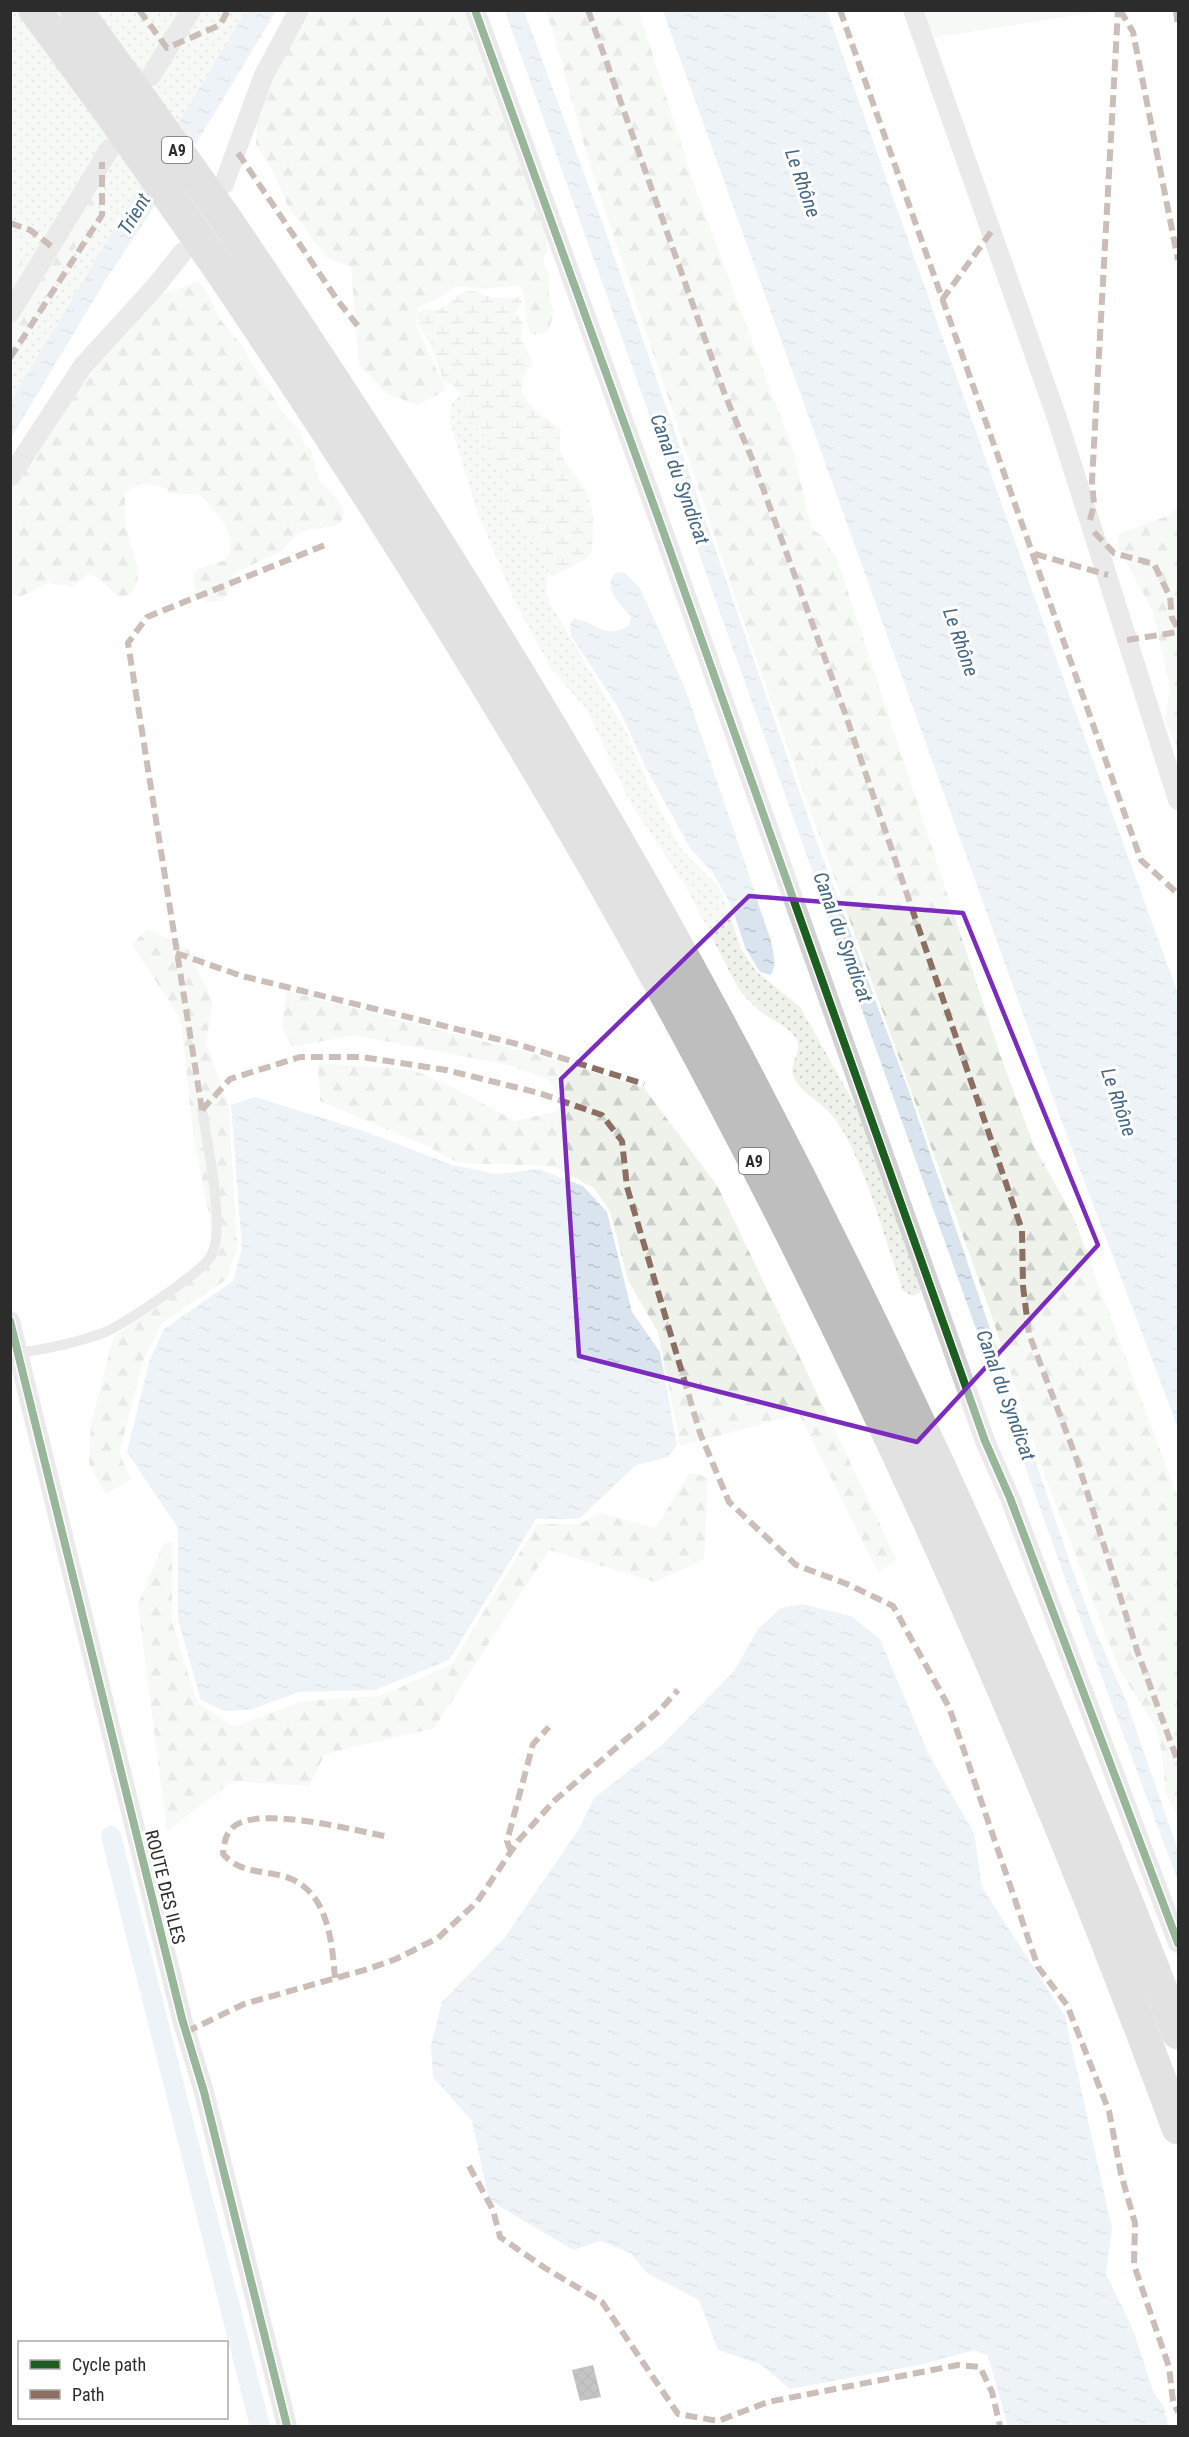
<svg xmlns="http://www.w3.org/2000/svg" width="1189" height="2437" font-family="'Roboto Condensed',sans-serif">
<style>
.green{fill:url(#green-dots)}
.forest{fill:url(#forest-firs)}
.wetland{fill:url(#wetland-marsh)}
.pitch{fill:#eef2eb}
.water{fill:url(#water-ripples)}
.lines{fill:none;stroke-linecap:round;stroke-linejoin:round}
.canal{stroke:#d9e4ee;stroke-width:20}
.building{fill:url(#building-cross-hatch)}
.service{stroke:#d1d1d1;stroke-width:10}
.minor{stroke:#d1d1d1;stroke-width:20}
.motorway{stroke:#bebebe;stroke-width:33}
.motorway-bridge{stroke:#bebebe;stroke-width:33}
.quiet{stroke:#8d6e63;stroke-width:6;stroke-dasharray:12 6;stroke-linecap:butt}
.cycleway-casing{stroke:#fff;stroke-width:11}
.cycleway{stroke:#1b5e20;stroke-width:8}
.marked{fill:none;stroke:#7b2cbf;stroke-width:4.5;stroke-linejoin:round}
.labels{text-anchor:middle;stroke-width:6;stroke-linejoin:round;paint-order:stroke}
.shield{fill:#fff;stroke:#6b6b6b;stroke-width:1.5}
.shield-label{font-size:16px;font-weight:bold;fill:#2c2c2c}
.street-label{font-size:18px;fill:#2c2c2c;stroke:#fff}
.water-label{font-size:20px;font-style:italic;fill:#446784;stroke:#fff}
</style>
<defs>
<pattern id="green-dots" width="8" height="8" patternUnits="userSpaceOnUse" patternTransform="scale(1.5)"><rect width="8" height="8" fill="#eef2eb"/><path d="M2 2h.1M6 6h.1" fill="none" stroke="#ccd0ca" stroke-width="1.8" stroke-linecap="round"/></pattern>
<pattern id="forest-firs" width="22" height="20" patternUnits="userSpaceOnUse" patternTransform="scale(1.5)"><rect width="22" height="20" fill="#eef2eb"/><path d="M5 1l3.5 6h-7zM16 11l3.5 6h-7z" fill="#ccd0ca"/></pattern>
<pattern id="wetland-marsh" width="20" height="14" patternUnits="userSpaceOnUse" patternTransform="scale(1.5)"><rect width="20" height="14" fill="#eef2eb"/><path d="M1 5h8M5 5V1M11 12h8M15 12V8" fill="none" stroke="#ccd0ca"/></pattern>
<pattern id="water-ripples" width="26" height="14" patternUnits="userSpaceOnUse" patternTransform="scale(1.5)"><rect width="26" height="14" fill="#d9e4ee"/><path d="M2 4q2-2 4 0t4 0M15 11q2-2 4 0t4 0" fill="none" stroke="#bac4cc"/></pattern>
<pattern id="building-cross-hatch" width="8" height="8" patternUnits="userSpaceOnUse" patternTransform="scale(1.5)"><rect width="8" height="8" fill="#7d7d7d"/><path d="M0 0l8 8M0 8l8-8" fill="none" stroke="#676767"/></pattern>
</defs>
<rect width="100%" height="100%" fill="#fff"/>
<path class="green" d="M 11,11 L 263,11 L 11,419 Z
M 460,394 L 466,402 L 463,415 L 489,440 L 491,461 L 513,472 L 512,482 L 502,507 L 539,543 L 548,573 L 546,593 L 551,605 L 627,733 L 651,791 L 681,849 L 715,883 L 723,895 L 741,949 L 757,972 L 800,1007 L 858,1110 L 922,1288 L 919,1293 L 913,1296 L 903,1291 C 885,1240 867,1169 838,1123 C 826,1104 803,1095 794,1078 C 787,1063 804,1053 796,1039 C 790,1028 777,1023 767,1016 C 756,1008 747,999 738,988 L 685,885 L 630,802 L 587,710 L 550,667 L 514,600 L 477,511 L 450,423 L 451,404 Z"/>
<path class="forest" d="M 311,11 L 467,11 L 545,231 L 548,249 L 543,259 L 549,274 L 549,299 L 554,311 L 549,331 L 531,335 C 524,318 527,302 521,285 L 481,289 L 455,286 L 444,296 L 418,307 L 416,326 L 446,390 L 418,405 L 387,394 L 359,365 L 351,267 L 327,258 L 288,206 L 273,171 L 256,144 L 257,121 L 280,64 Z
M 545,11 L 639,11 L 693,182 L 793,450 L 812,529 L 821,535 L 837,559 L 1002,1060 L 1034,1146 L 1073,1216 L 1178,1498 L 1178,1818 L 1166,1794 L 1162,1753 L 1155,1726 L 1119,1669 L 1045,1476 L 992,1317 L 750,642 L 588,159 L 552,28 Z
M 100,176 L 97,212 L 48,291 L 35,305 L 27,326 L 11,350 L 11,234 L 19,246 L 24,272 Z
M 199,282 L 206,290 L 220,319 L 240,343 L 283,413 L 299,429 L 304,444 L 311,450 L 318,479 L 339,501 L 344,513 L 341,524 L 300,532 L 280,552 L 234,573 L 228,594 L 222,601 L 207,602 L 194,589 L 194,573 L 203,567 L 226,560 C 241,536 216,511 199,494 L 171,494 L 165,488 L 141,483 L 125,493 L 125,524 L 137,565 L 138,582 L 129,595 L 119,597 C 107,588 102,578 88,574 L 73,587 L 48,583 L 20,597 L 11,594 L 10,482 L 98,365 L 132,328 L 154,297 Z
M 1178,502 L 1178,749 L 1165,720 L 1170,687 L 1153,612 L 1118,546 L 1119,534 L 1167,516 L 1176,509 Z
M 148,929 L 188,949 L 213,1002 L 206,1042 L 229,1106 L 237,1248 L 227,1279 L 162,1323 L 144,1359 L 119,1453 L 131,1479 L 106,1494 L 89,1465 L 91,1423 L 114,1336 L 169,1299 L 217,1256 L 193,1133 L 181,1020 L 132,944 Z
M 286,991 L 549,1058 L 644,1088 L 718,1187 L 897,1560 L 878,1572 L 799,1414 L 680,1446 L 658,1332 L 628,1280 L 610,1211 L 594,1188 L 553,1166 L 459,1163 L 427,1146 L 320,1101 L 318,1063 L 410,1069 L 454,1088 L 515,1121 L 566,1109 L 549,1080 L 512,1066 L 354,1035 L 293,1047 L 282,1027 Z
M 689,1473 L 708,1477 L 704,1559 L 655,1582 L 549,1550 L 434,1728 L 325,1754 L 309,1786 L 233,1781 L 167,1831 L 138,1604 L 164,1543 L 172,1542 L 172,1622 L 197,1702 L 234,1727 L 303,1701 L 381,1696 L 452,1664 L 537,1524 L 580,1524 L 599,1513 L 656,1528 Z"/>
<path class="wetland" d="M 467,291 L 476,291 L 492,298 L 518,297 L 522,301 L 515,314 C 527,322 522,327 521,339 L 533,363 C 531,370 525,372 523,379 C 515,402 546,418 561,428 C 554,464 572,464 586,491 C 596,508 592,533 592,552 L 586,559 L 554,576 L 548,573 L 538,543 L 504,512 L 502,507 L 512,482 L 512,472 L 491,461 L 487,455 L 489,440 L 463,415 L 466,402 L 453,385 L 443,381 L 430,342 L 418,324 L 418,312 C 427,306 434,312 442,308 C 451,304 457,295 467,291 Z"/>
<path class="pitch" d="M 921,11 L 1104,11 L 931,38 Z"/>
<path class="water" d="M 246,11 L 276,11 L 197,142 L 105,281 L 11,438 L 11,401 Z
M 505,11 L 524,11 L 605,230 L 814,834 L 908,1089 L 1074,1574 L 1096,1633 L 1125,1698 L 1178,1850 L 1178,1881 L 1069,1589 Z
M 663,11 L 827,11 L 1065,683 L 1178,994 L 1178,1428 L 1060,1117 Z
M 617,572 L 625,573 L 640,588 L 685,688 L 757,898 C 762,921 782,957 771,975 L 760,972 L 745,947 L 732,907 L 713,873 L 690,848 L 645,766 L 618,707 L 571,636 L 570,625 L 574,619 C 599,622 602,640 629,626 L 631,616 C 621,606 600,585 617,572 Z
M 255,1097 L 361,1130 L 452,1165 L 497,1174 L 539,1169 L 583,1186 L 607,1212 L 632,1312 L 660,1352 L 677,1445 L 668,1457 L 636,1465 L 579,1519 L 536,1519 L 449,1660 L 375,1690 L 299,1692 L 250,1710 L 224,1711 L 201,1700 L 178,1620 L 178,1528 L 127,1452 L 149,1362 L 164,1329 L 233,1281 L 242,1248 L 231,1105 Z
M 802,1604 L 851,1616 L 880,1639 L 929,1755 L 974,1833 L 982,1887 L 1065,2016 L 1112,2229 L 1106,2274 L 1133,2330 L 1153,2391 L 1164,2407 L 1168,2426 L 1008,2426 L 988,2356 L 975,2350 L 919,2365 L 790,2389 L 760,2364 L 718,2350 L 699,2300 L 647,2273 L 630,2253 L 601,2241 L 573,2250 L 489,2200 L 472,2121 L 433,2077 L 431,2045 L 442,2002 L 505,1937 L 579,1829 L 594,1798 L 663,1744 L 734,1671 L 758,1629 L 781,1608 Z"/>
<g class="lines">
<path class="canal" d="M 111,1836 L 260,2426"/>
</g>
<path class="building" d="M 593,2365 L 601,2397 L 580,2401 L 572,2370 Z"/>
<g class="lines">
<path class="service" d="M 18,1353 C 48,1349 75,1343 103,1333 C 123,1325 201,1273 211,1256 C 226,1229 207,1141 202,1110"/>
<path class="minor" d="M 475,10 L 662,528 L 985,1441 L 1010,1498 L 1178,1943
M 913,10 L 1057,418 L 1178,800
M 151,76 L 191,10
M 224,184 L 264,75 L 299,10
M 10,313 L 109,150
M 10,477 L 83,366 L 155,287 L 183,252
M 10,1321 L 182,2019 L 204,2092 L 287,2426"/>
<path class="motorway" d="M 35,10 L 109,111
M 76,10 L 127,80
M 227,221 C 410,491 584,768 737,1057 C 904,1374 1050,1699 1178,2033
M 210,255 C 348,458 478,664 600,876 C 828,1276 1019,1697 1178,2128"/>
<path class="motorway-bridge" d="M 127,80 L 227,221
M 109,111 L 210,255"/>
<path class="quiet" d="M 139,10 L 167,48 L 220,25 L 228,10
M 588,10 L 725,395 L 753,461 L 846,716 L 1022,1230 L 1023,1286 L 1029,1334 L 1077,1460 L 1138,1653 L 1178,1762
M 840,10 L 1141,860 L 1178,894
M 1120,10 L 1133,32 L 1178,260
M 1176,10 L 1178,26
M 238,153 L 338,301 L 358,326
M 10,223 L 30,230 L 51,246
M 942,300 L 991,232
M 10,358 L 102,215 L 102,162
M 1090,520 L 1094,505 L 1092,481 L 1118,10
M 1094,532 L 1114,553 L 1154,564 L 1170,597 L 1172,618 L 1178,628
M 1035,554 L 1108,575
M 1127,640 L 1178,632
M 176,953 L 242,976 L 517,1044 L 644,1084
M 202,1110 L 230,1079 L 300,1057 L 362,1057 L 446,1070 L 539,1093 L 602,1115 L 622,1141 L 627,1187 L 700,1433 L 729,1502 L 796,1565 L 847,1584 L 893,1606 L 949,1707 L 1038,1967 L 1067,2005 L 1109,2111 L 1121,2174 L 1135,2223 L 1134,2265 L 1169,2367 L 1173,2401 L 1178,2412
M 202,1110 L 128,643 L 147,617 L 325,545
M 511,1852 L 507,1841 L 533,1744 L 549,1727
M 335,1978 C 332,1941 328,1888 283,1876 C 260,1870 240,1873 223,1854 C 224,1844 225,1835 232,1828 C 256,1804 357,1831 389,1837
M 186,2032 L 244,2004 L 368,1969 L 396,1959 L 438,1938 L 477,1902 L 518,1841 L 554,1801 L 659,1711 L 678,1690
M 469,2166 L 493,2210 L 500,2237 L 545,2268 L 602,2302 L 678,2414 L 718,2421 L 768,2402 L 958,2365 L 980,2367 L 992,2392 L 1000,2426"/>
<g class="cycleway-casing">
<path id="cycleway" d="M 475,10 L 662,528 L 985,1441 L 1010,1498 L 1178,1943
M 10,1321 L 182,2019 L 204,2092 L 287,2426"/>
</g>
<use href="#cycleway" class="cycleway"/>
</g>
<path d="M0 0H1189V2437H0ZM 749,896 L 963,913 L 1098,1245 L 917,1442 L 579,1356 L 561,1079 Z" fill="#fff" fill-opacity=".55" fill-rule="evenodd"/>
<path class="marked" d="M 749,896 L 963,913 L 1098,1245 L 917,1442 L 579,1356 L 561,1079 Z"/>
<g class="labels">
<g class="shield">
<rect x="162" y="137" width="30" height="26" rx="4.5"/>
<rect x="739" y="1148" width="30" height="26" rx="4.5"/>
</g>
<g class="shield-label">
<text x="177" y="156">A9</text>
<text x="754" y="1167">A9</text>
</g>
<g class="street-label">
<text transform="translate(165 1887) rotate(76)" y="6">ROUTE DES ILES</text>
</g>
<g class="water-label">
<text transform="translate(803 183) rotate(71)" y="7">Le Rhône</text>
<text transform="translate(134 214) rotate(-59)" y="7">Trient</text>
<text transform="translate(680 479) rotate(70)" y="7">Canal du Syndicat</text>
<text transform="translate(961 642) rotate(71)" y="7">Le Rhône</text>
<text transform="translate(843 937) rotate(70)" y="7">Canal du Syndicat</text>
<text transform="translate(1119 1102) rotate(71)" y="7">Le Rhône</text>
<text transform="translate(1006 1395) rotate(70)" y="7">Canal du Syndicat</text>
</g>
</g>
<rect width="1189" height="2437" fill="none" stroke="#2c2c2c" stroke-width="24"/>
<rect x="18" y="2341" width="210" height="78" fill="#ffffff" stroke="#ababab" stroke-width="1.5"/>
<rect x="30" y="2360" width="30" height="9" fill="#1b5e20" stroke="#ababab" stroke-width="1.5"/>
<text x="72" y="2371" font-size="18" fill="#2c2c2c">Cycle path</text>
<rect x="30" y="2390" width="30" height="9" fill="#8d6e63" stroke="#ababab" stroke-width="1.5"/>
<text x="72" y="2401" font-size="18" fill="#2c2c2c">Path</text>
</svg>
